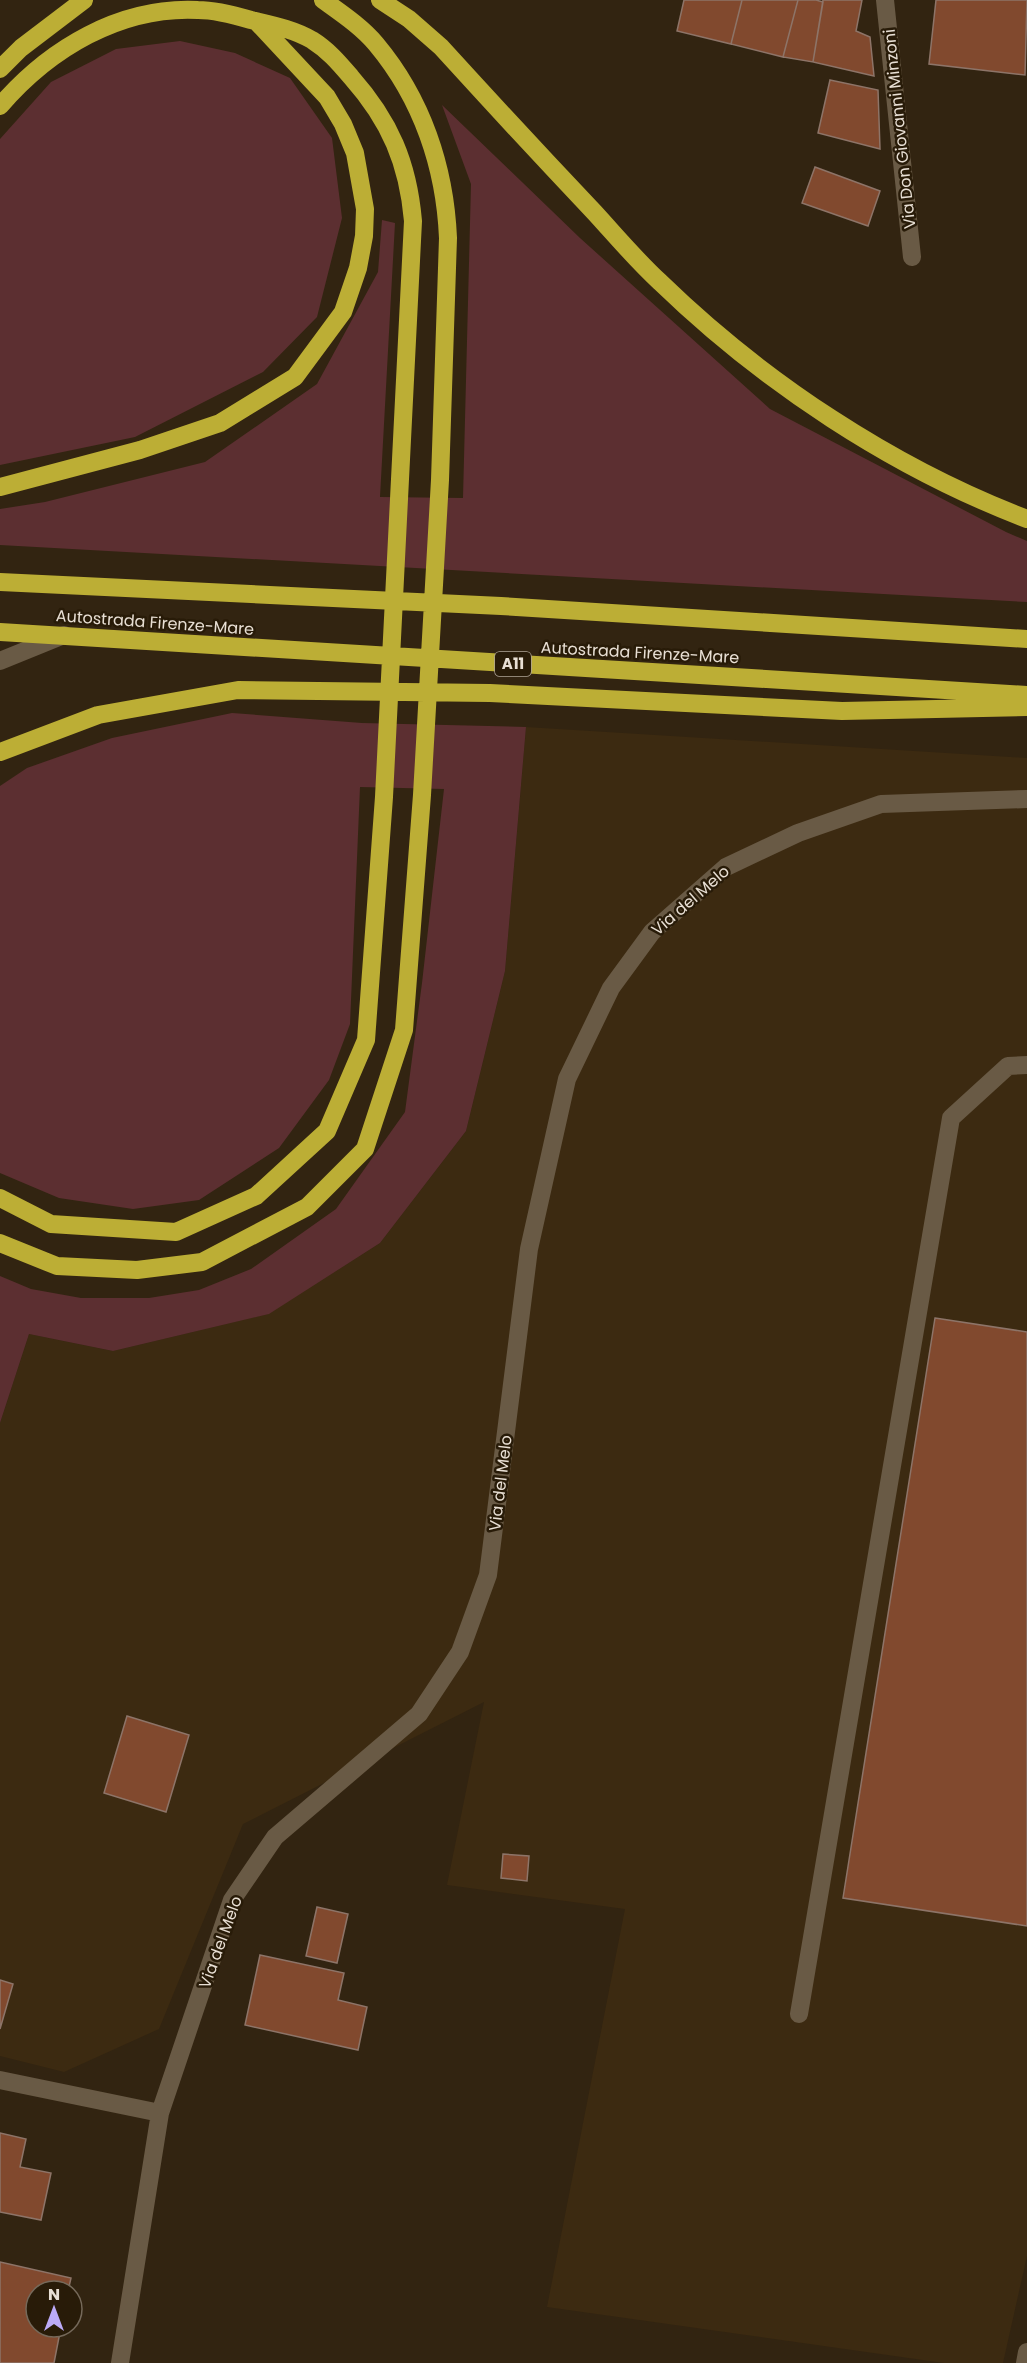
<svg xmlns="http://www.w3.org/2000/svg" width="1027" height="2363" font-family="Poppins,sans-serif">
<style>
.built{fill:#3c2a11}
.green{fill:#5c2f31}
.building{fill:#81492e;stroke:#8d7468;stroke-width:1.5}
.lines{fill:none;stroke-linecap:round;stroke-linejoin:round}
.minor{stroke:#695a45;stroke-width:18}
.highway{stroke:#bcae35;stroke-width:18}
.labels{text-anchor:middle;stroke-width:5;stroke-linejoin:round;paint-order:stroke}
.shield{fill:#281b08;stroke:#aea497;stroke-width:1.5}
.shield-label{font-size:15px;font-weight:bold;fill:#e8dfd4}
.street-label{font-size:16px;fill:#e8dfd4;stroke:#281b08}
</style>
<rect width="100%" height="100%" fill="#322411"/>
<path class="built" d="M 526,727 L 1027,758 L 1027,2256 L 1003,2363 L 944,2363 L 547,2307 L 625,1909 L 447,1885 L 484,1702 L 243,1824 L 159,2029 L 64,2072 L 0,2056 L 0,1423 L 29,1334 L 113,1351 L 268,1314 L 380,1243 L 466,1131 L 505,971 Z"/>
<path class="green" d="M 180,41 L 235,53 L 290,78 L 332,138 L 342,218 L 317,317 L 263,372 L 135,437 L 0,465 L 0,139 L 51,82 L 116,49 Z
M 442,105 L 580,238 L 770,409 L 1006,532 L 1027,541 L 1027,602 L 0,545 L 0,509 L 45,502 L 205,462 L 317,384 L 378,272 L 382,220 L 395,223 L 380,497 L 463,498 L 471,184 Z
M 232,713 L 362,723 L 526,727 L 505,971 L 466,1131 L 380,1243 L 269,1314 L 113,1351 L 29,1334 L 0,1423 L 0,1276 L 31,1289 L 81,1298 L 149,1298 L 199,1290 L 251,1269 L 336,1209 L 405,1112 L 422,983 L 444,789 L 360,787 L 350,1024 L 329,1080 L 279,1148 L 199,1200 L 133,1209 L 59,1198 L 0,1173 L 0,786 L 27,768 L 112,738 Z"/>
<path class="building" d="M 684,0 L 742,0 L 731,44 L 677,31 Z
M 742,0 L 798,0 L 783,57 L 731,44 Z
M 798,0 L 816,0 L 823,2 L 813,62 L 783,57 Z
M 823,0 L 862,0 L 856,31 L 870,37 L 874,76 L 813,62 Z
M 936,0 L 1027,0 L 1025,75 L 929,64 Z
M 830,80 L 878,90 L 880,149 L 818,133 Z
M 815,167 L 880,191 L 868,226 L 802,203 Z
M 935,1318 L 1027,1332 L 1027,1926 L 843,1898 Z
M 127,1716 L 189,1735 L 166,1812 L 104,1793 Z
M 503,1854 L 529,1856 L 527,1881 L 501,1878 Z
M 317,1907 L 348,1914 L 337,1963 L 306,1956 Z
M 260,1955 L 344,1973 L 338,2000 L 367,2007 L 358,2050 L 245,2025 Z
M 0,1980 L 13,1984 L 0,2029 Z
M 0,2133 L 26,2139 L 20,2167 L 51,2173 L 41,2220 L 0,2212 Z
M 0,2262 L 71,2278 L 68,2291 L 36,2291 L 36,2327 L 61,2327 L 54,2363 L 0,2363 Z"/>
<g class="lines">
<path class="minor" d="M 885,0 L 912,257
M 0,661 L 64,635
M 799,2014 L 951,1118 L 1008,1066 L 1027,1065
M 0,2080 L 160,2113
M 120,2363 L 160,2113 L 232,1900 L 275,1837 L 419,1714 L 460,1652 L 488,1575 L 529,1249 L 567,1079 L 611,988 L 652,932 L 726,867 L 798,833 L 881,804 L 1027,799
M 1025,2363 L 1027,2352"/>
<path class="highway" d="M 380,0 L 409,19 L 441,47 C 492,103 543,158 595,213 C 616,236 637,261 660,282 C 763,382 893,468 1027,519
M 0,69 L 21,48 L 84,0
M 0,106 C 49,49 120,6 198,10 C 216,10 234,15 251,20 C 272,25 293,29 312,40 C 328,50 339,63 351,77 C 390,121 408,163 413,221 L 384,797 L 366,1040 L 327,1131 L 256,1196 L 176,1232 L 51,1224 L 0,1198
M 0,487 L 140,450 L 220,423 L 295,377 L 343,312 L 358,268 L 364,236 L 365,209 L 355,153 L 343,124 L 327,97 L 256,21
M 0,582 L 501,606 L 1027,639
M 0,632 L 1027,695
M 0,752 L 98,715 L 238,690 L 490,693 L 842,711 L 1027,707
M 0,1243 L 57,1266 L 137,1270 L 202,1262 L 307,1207 L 365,1149 L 404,1030 L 422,795 L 440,480 L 448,238 C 445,167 422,99 376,44 C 362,27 341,13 323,0"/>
</g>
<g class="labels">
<rect class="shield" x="495" y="652" width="36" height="24" rx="4.5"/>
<g class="shield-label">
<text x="513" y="669">A11</text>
</g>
<g class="street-label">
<text transform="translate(899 129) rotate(-96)" y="6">Via Don Giovanni Minzoni</text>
<text transform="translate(155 622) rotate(4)" y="6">Autostrada Firenze-Mare</text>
<text transform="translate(640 652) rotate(3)" y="6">Autostrada Firenze-Mare</text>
<text transform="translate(690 900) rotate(-41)" y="6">Via del Melo</text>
<text transform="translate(500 1483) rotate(-83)" y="6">Via del Melo</text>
<text transform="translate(220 1942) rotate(-70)" y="6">Via del Melo</text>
</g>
</g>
<g transform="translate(54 2309)"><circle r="28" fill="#281b08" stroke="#75695a" stroke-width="1.5"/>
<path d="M0-4.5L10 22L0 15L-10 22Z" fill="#bbaaf6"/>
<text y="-9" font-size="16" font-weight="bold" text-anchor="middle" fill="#e8dfd4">N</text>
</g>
</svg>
